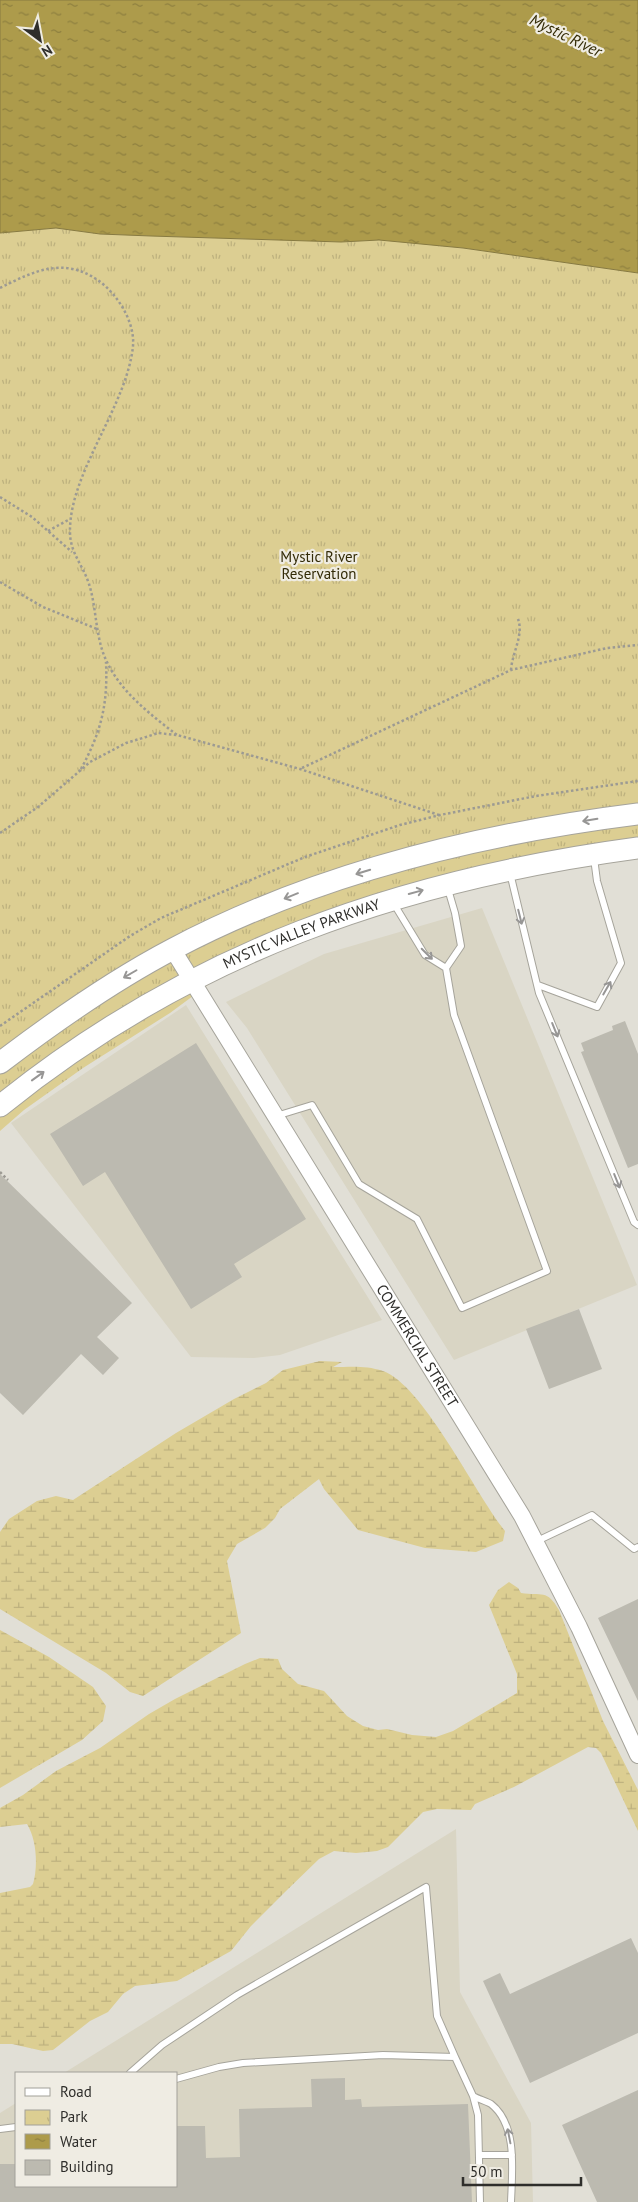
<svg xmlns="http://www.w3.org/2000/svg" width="638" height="2202" font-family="'PT Sans',sans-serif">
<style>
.built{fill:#d9d5c4}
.wetland{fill:url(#wetland-marsh)}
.park{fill:url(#park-tufts)}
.water{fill:url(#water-ripples);stroke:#877a41}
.building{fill:#bcbab0}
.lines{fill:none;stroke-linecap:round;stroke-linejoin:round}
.service-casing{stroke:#a6a49b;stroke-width:8}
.tertiary-casing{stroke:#a6a49b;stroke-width:18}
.trunk-casing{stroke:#a6a49b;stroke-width:23}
.path{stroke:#9c9a93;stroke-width:2.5;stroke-dasharray:2.5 2.5;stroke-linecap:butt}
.service{stroke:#fff;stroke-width:6}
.tertiary{stroke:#fff;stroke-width:16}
.trunk{stroke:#fff;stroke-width:21}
.oneway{stroke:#979695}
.labels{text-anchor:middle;stroke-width:4.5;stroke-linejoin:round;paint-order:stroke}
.park-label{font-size:15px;fill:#332b07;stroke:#efece3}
.street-label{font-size:15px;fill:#2f2e2b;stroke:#efece3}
.water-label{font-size:16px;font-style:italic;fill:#332b06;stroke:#efece3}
</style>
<defs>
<pattern id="wetland-marsh" width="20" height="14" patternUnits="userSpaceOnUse" patternTransform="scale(1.25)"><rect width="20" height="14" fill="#dcce92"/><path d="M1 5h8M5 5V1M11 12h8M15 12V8" fill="none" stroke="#bdb17e"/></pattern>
<pattern id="park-tufts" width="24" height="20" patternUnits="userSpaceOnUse" patternTransform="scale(1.25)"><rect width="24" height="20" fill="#dcce92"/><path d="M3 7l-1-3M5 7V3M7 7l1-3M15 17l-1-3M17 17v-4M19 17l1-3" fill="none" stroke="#bdb17e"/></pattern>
<pattern id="water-ripples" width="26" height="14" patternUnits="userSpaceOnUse" patternTransform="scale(1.25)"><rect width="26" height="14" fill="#ad9b4b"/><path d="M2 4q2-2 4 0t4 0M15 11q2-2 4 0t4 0" fill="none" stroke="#8d7f3f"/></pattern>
</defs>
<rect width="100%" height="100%" fill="#e1dfd6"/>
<path class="built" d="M 482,908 L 637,1285 L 454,1360 L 247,1028 L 226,1002 L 324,954 Z
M 186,1005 L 382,1320 L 280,1355 L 254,1358 L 191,1357 L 11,1123 Z
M 456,1829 L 460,1992 L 531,2123 L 533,2202 L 0,2202 L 0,2113 L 16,2103 L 16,2186 L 176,2186 L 176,2073 L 64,2073 Z"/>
<path class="wetland" d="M 320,1361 L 342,1362 L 333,1367 C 351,1367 365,1365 383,1371 C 423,1385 476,1495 505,1531 L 503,1541 L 476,1552 L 425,1548 L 358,1530 L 324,1489 L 319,1479 L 280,1509 L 275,1518 L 265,1528 L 237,1544 L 227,1561 L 241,1633 L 143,1696 L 130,1692 L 106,1673 L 0,1609 L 0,1532 L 9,1519 L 37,1501 L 56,1496 L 73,1500 L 176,1433 L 234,1399 L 266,1383 L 283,1370 Z
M 509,1582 L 518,1588 L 521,1593 C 542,1596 547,1589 559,1610 L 603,1721 L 638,1790 L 638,1831 L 601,1753 L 596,1748 L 588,1747 L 514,1787 L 475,1804 L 471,1810 L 437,1809 L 423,1812 L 388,1847 L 377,1851 L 356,1853 L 334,1851 L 319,1859 L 285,1892 L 251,1926 L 231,1951 L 177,1981 L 135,1986 L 123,1994 L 108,2012 L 90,2021 L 53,2050 L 43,2051 L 12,2044 L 0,2044 L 0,1893 L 30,1887 L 33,1884 C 38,1867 37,1840 27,1824 L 0,1827 L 0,1808 L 23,1795 L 56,1771 L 100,1748 L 149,1714 L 175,1699 L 245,1664 L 260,1658 L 278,1659 L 282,1669 L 298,1684 L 324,1691 L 347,1716 L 363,1726 L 378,1730 L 387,1729 L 412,1735 L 436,1737 L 453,1731 L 517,1693 L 517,1674 L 489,1605 L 498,1590 Z
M 0,1630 L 49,1657 L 93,1687 L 106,1706 L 103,1721 L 82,1740 L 0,1788 Z"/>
<path class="park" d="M 56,228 L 100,234 L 341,242 L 379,240 L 435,244 L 638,273 L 638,857 L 483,884 L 350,921 L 220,976 L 170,1013 L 83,1068 L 24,1110 L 0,1131 L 0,233 Z"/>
<path class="water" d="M 0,0 L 638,0 L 638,273 L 463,248 L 379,240 L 341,242 L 151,236 L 100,234 L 56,228 L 0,233 Z"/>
<path class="building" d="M 625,1021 L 638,1054 L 638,1164 L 628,1168 L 581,1052 L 584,1051 L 581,1043 L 613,1030 L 612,1026 Z
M 196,1043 L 306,1219 L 234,1264 L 242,1277 L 191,1309 L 105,1172 L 83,1186 L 50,1134 Z
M 0,1174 L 132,1303 L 97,1337 L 119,1358 L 103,1375 L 81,1354 L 23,1415 L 0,1393 Z
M 579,1309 L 602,1369 L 549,1389 L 526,1329 Z
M 638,1599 L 638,1701 L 598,1618 Z
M 631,1938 L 638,1953 L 638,2033 L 530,2083 L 483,1981 L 500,1973 L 510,1994 Z
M 345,2078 L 345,2100 L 361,2099 L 362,2107 L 468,2104 L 472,2202 L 0,2202 L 0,2164 L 16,2164 L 16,2186 L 176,2186 L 176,2126 L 205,2126 L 206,2158 L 240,2157 L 239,2109 L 312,2107 L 311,2079 Z
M 638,2090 L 638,2202 L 597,2202 L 562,2125 Z"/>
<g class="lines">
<g class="service-casing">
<path id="service" d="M 510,873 L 539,993 L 634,1222 L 638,1225
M 394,904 L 425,955 L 446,968 L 461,946 L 455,913 L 448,889
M 538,985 L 597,1007 L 621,963 L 597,881 L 594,858
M 276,1116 L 312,1105 L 359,1184 L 417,1219 L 462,1308 L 547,1271 L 454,1015 L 446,968
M 537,1541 L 592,1515 L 634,1549 L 638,1547
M 130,2073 L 162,2045 L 237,1995 L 426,1887 L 437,2016 L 455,2057
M 176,2079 L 219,2067 L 243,2063 L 383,2055 L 455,2057 L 473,2096 L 478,2115 L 480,2202
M 473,2096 C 478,2099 486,2101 491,2104 C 518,2125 512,2172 511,2202
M 0,2129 L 16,2127
M 479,2155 L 512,2155"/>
</g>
<g class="tertiary-casing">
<g id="tertiary">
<path id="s1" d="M 173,950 L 522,1516 L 579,1627 L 638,1755"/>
</g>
</g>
<g class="trunk-casing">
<g id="trunk">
<path d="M 0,1063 C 55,1021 112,981 173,949 C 317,873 478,834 638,814"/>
<path id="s2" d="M 0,1106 C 189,953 399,880 638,848"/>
</g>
</g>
<path class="path" d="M 0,288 C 34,271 64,256 99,281 C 118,295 135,322 133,346 C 127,406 69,473 70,532 C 70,553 83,565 89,584 C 97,609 95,638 107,662 C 121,692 151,715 177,735
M 0,497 L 32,517 L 72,552
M 48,531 L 70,519
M 0,582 L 43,607 L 97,629
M 511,670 C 512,653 524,635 518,619
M 302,768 L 511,670 L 607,648 L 638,645
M 81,769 C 101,732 108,705 106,662
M 0,833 L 38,807 L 90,762 L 126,743 L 146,737 L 158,733 L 177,735 L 300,769 L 439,815
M 0,1026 L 130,936 L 161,918 L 305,857 L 400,825 L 440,815 L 536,796 L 638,781
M 0,1172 L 8,1180"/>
<use href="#service" class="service"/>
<use href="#tertiary" class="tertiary"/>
<use href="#trunk" class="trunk"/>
</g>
<defs><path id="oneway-shaft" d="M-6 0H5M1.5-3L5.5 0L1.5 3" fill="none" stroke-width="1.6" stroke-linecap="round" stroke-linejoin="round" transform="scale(1.25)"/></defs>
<g class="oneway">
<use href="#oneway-shaft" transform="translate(590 820) rotate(171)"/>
<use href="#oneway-shaft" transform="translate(363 872) rotate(163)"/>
<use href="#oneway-shaft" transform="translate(416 892) rotate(-15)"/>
<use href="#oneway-shaft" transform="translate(291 896) rotate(158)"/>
<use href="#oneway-shaft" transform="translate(520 917) rotate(76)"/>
<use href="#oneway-shaft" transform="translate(427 954) rotate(45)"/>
<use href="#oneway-shaft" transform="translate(130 974) rotate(150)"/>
<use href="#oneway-shaft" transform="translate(607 988) rotate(-60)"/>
<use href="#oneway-shaft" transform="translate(555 1030) rotate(68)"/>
<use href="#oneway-shaft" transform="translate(38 1076) rotate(-36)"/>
<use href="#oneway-shaft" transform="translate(617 1181) rotate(68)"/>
<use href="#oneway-shaft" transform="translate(509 2136) rotate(-101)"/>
</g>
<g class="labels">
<g class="park-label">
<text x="319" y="562">Mystic River<tspan x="319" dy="17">Reservation</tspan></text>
</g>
<g class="street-label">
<text dy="5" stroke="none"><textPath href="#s2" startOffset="349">MYSTIC VALLEY PARKWAY</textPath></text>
<text dy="5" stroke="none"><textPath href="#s1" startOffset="465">COMMERCIAL STREET</textPath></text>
</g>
<g class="water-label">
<text transform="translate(566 35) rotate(26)" y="6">Mystic River</text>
</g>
</g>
<rect x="15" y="2072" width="162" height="115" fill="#efece3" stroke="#a2a099"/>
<rect x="25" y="2088" width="25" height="8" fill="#ffffff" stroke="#a2a099"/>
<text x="60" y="2097" font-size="15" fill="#2f2e2b">Road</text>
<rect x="25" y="2110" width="25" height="15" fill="url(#park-tufts)" stroke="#a2a099"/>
<text x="60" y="2122" font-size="15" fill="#2f2e2b">Park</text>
<rect x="25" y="2134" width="25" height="15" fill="url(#water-ripples)" stroke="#a2a099"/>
<text x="60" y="2147" font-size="15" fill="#2f2e2b">Water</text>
<rect x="25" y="2160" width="25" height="15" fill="#bcbab0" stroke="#a2a099"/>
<text x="60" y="2172" font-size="15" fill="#2f2e2b">Building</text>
<g transform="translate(40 40) rotate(148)" stroke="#efece3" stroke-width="4" paint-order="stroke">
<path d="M0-4L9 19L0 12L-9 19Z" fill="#2f2e2b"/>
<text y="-8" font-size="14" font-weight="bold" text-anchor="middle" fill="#2f2e2b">N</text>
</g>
<path d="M463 2177v8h118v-8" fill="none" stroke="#2f2e2b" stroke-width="2.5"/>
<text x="470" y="2177" font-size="15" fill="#2f2e2b" stroke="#efece3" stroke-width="4" paint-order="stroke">50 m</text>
</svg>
